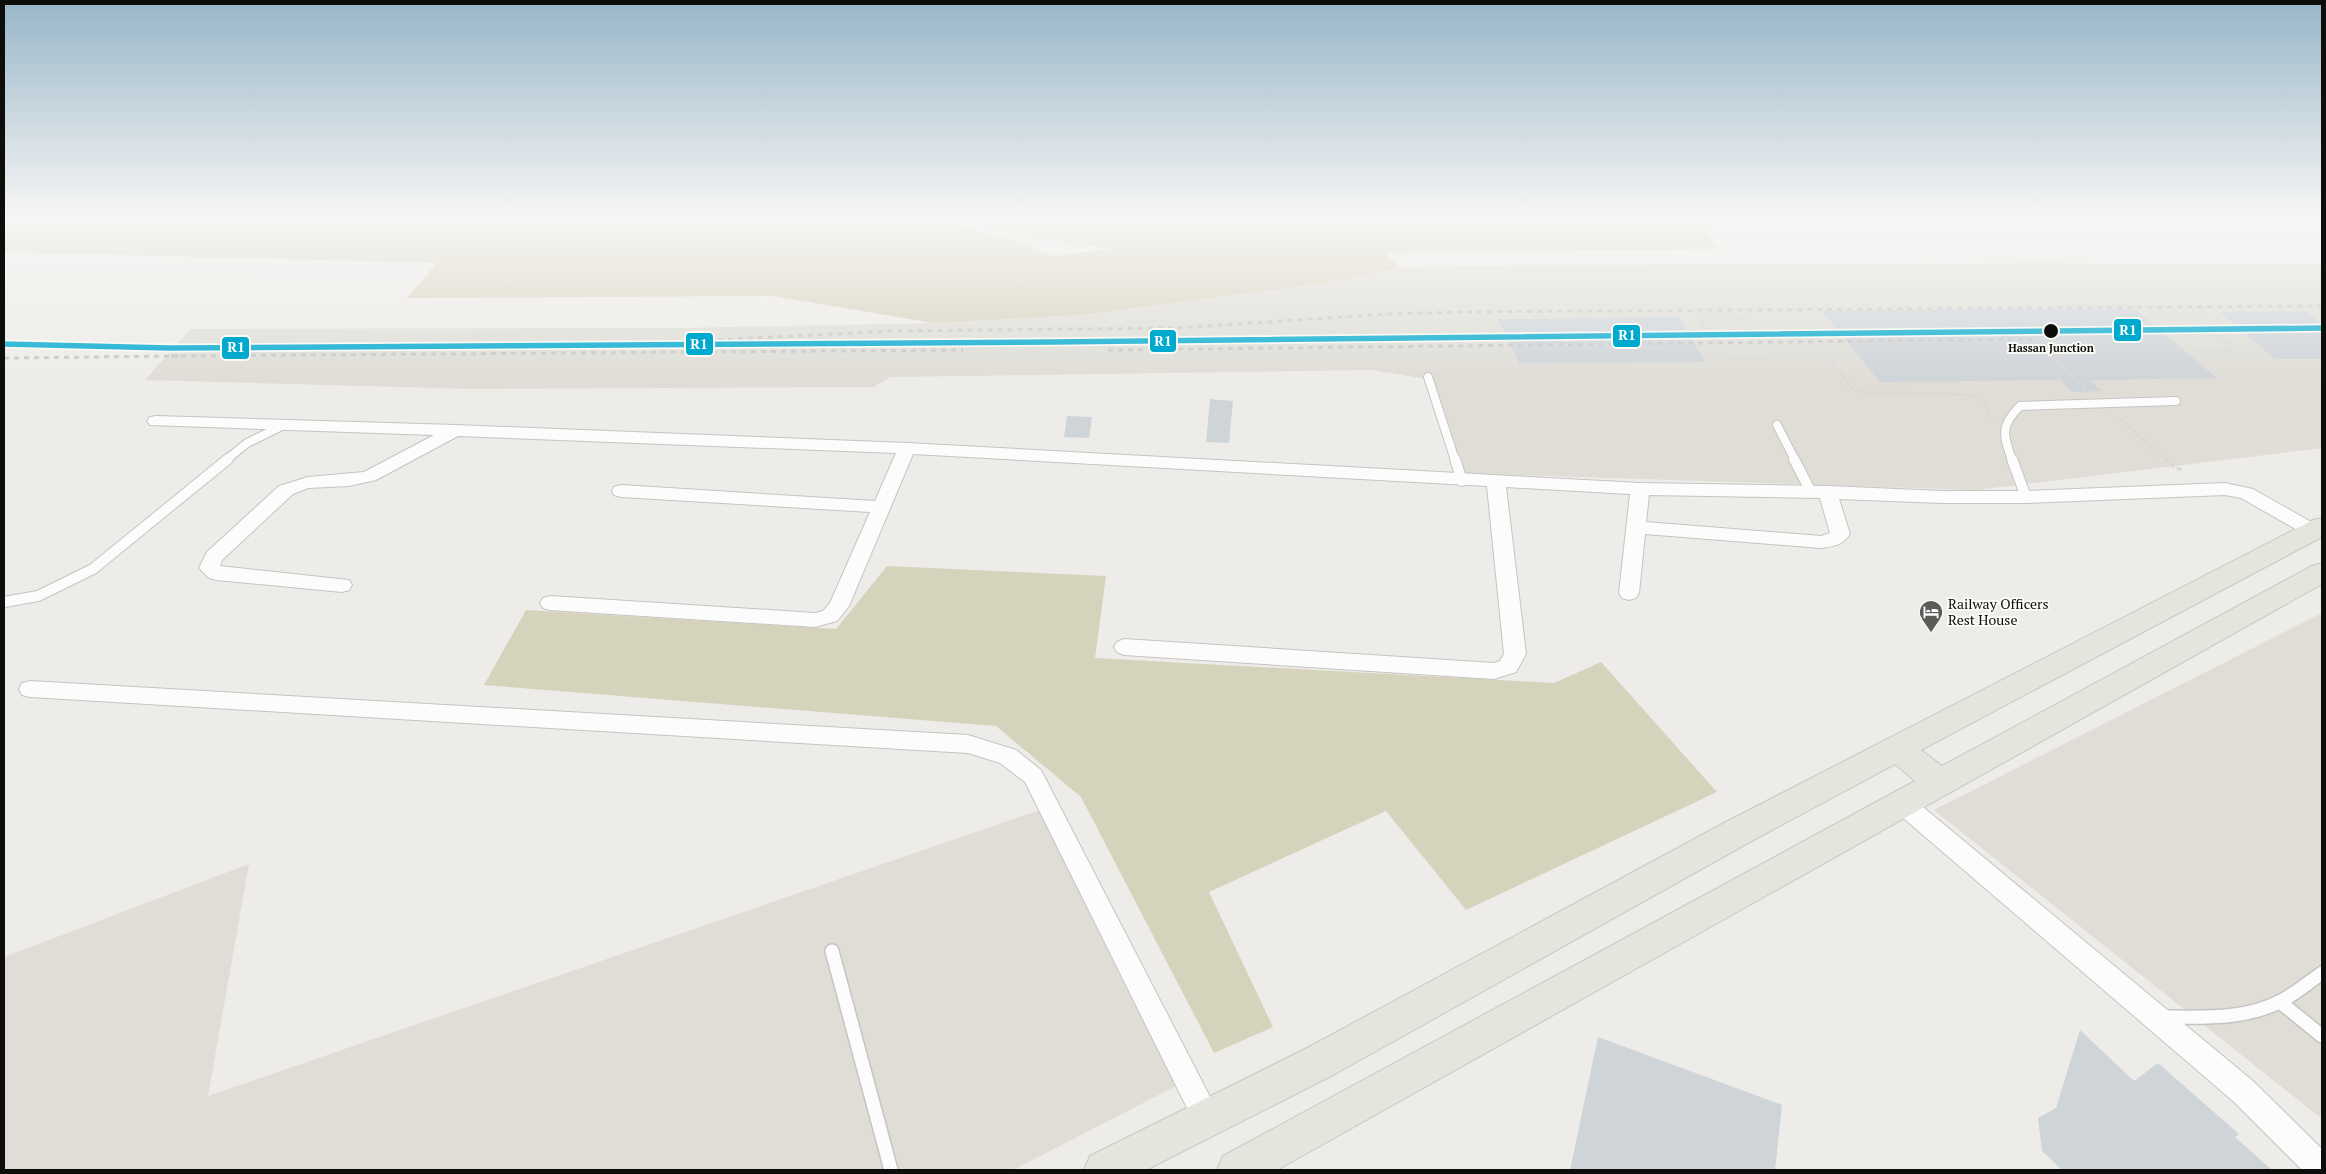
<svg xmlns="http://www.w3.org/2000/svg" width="2326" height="1174" font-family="'PT Serif',serif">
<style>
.built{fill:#dfddd6}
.green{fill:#d6d3bd}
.building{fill:#cfd4d9}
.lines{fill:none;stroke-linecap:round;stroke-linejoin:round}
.lane-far2-casing{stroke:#c5c4c2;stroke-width:10}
.lane-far1-casing{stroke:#c5c4c2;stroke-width:12}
.lane-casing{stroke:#c5c4c2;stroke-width:16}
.street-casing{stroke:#c5c4c2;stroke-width:2}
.primary-casing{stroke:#c8c7c6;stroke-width:2}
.path-far1{stroke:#d8d8d7;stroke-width:2.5;stroke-dasharray:4 2;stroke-linecap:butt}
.path{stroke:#d8d8d7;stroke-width:3;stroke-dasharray:5 2.5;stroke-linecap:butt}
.lane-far2{stroke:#fcfcfc;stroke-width:8}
.lane-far1{stroke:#fcfcfc;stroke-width:10}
.lane{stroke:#fcfcfc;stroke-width:13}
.street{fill:#fcfcfc;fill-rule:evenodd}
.primary{fill:#e6e5dd;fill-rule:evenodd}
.rail{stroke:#c8c8c7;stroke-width:3;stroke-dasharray:5 5;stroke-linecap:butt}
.path-bridge{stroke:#d8d8d7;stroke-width:2.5;stroke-dasharray:4 2;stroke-linecap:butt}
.rail-1-casing{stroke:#fbfaf4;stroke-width:9}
.rail-1{stroke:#00a9ce;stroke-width:5.5}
.stop-dot{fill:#0d0d0b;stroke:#fbfaf4;stroke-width:2}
.labels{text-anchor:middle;stroke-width:4;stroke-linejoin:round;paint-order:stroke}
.far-stop-label{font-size:11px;font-weight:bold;fill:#0d0d0b;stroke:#fbfaf4}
.poi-label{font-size:14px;fill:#0d0d0b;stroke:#fbfaf4;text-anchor:start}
.line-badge{stroke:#fbfaf4;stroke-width:2}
.badge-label{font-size:14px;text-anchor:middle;font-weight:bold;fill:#fff}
</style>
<rect width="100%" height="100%" fill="#edece8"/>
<path class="built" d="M 2045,263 L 2322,264 L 2322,448 L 1976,490 L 1455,473 L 1426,379 L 1372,370 L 890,377 L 874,387 L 474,389 L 145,380 L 191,329 L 680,328 L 933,323 L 1081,315 L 1325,283 L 1399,268 L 1522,265 Z
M 2322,613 L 2322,1119 L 1934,810 Z
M 1040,810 L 1184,1082 L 1013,1170 L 4,1170 L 4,957 L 249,864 L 208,1096 Z"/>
<path class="green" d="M 4,217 L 926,217 L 1024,243 L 1053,256 L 1110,249 L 1007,232 L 959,217 L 1700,217 L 1717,249 L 1385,253 L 1399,268 L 1325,283 L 1081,315 L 933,323 L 773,296 L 407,298 L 437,263 L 4,252 Z
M 887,566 L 1106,576 L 1095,658 L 1554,683 L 1601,662 L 1717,792 L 1466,910 L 1386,811 L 1209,892 L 1273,1027 L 1214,1053 L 1081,797 L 996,726 L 484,685 L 526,610 L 836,629 Z"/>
<path class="building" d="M 2135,309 L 2217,378 L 2090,380 L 2101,391 L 2072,392 L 2061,380 L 1880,382 L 1822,311 Z
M 2306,311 L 2322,324 L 2322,359 L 2275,359 L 2220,312 Z
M 1679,317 L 1705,362 L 1519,363 L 1498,319 Z
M 1210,399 L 1233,401 L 1229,443 L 1206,442 Z
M 1067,416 L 1092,417 L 1089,438 L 1064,437 Z
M 2080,1030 L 2134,1081 L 2158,1063 L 2239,1134 L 2235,1137 L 2272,1170 L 2062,1170 L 2042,1151 L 2038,1118 L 2056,1108 Z
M 1598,1037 L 1782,1105 L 1775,1170 L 1570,1170 Z"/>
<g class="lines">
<g class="lane-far2-casing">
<path id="lane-far2" d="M 1428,377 L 1455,460
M 1777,425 L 1795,460
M 226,460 L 247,443 L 286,424
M 2012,460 C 2003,435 2000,426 2020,406 L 2176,401"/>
</g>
<g class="lane-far1-casing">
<path id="lane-far1" d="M 1455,459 L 1462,481
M 1794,459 L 1811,492
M 2012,459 L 2026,497
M 4,602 L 38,596 L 93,569 L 228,459"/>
</g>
<g class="lane-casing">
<path id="lane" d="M 832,951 L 891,1170
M 2280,1002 L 2322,1036
M 2164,1017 C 2203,1017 2245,1020 2281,1001 C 2295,994 2309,982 2322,973"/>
</g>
<g class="street-casing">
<path id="street" d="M 156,416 L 456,425 L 907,443 L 1640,483 L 1828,486 L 1942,491 L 2026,491 L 2225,483 L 2253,489 L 2320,527 L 2322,531 L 2320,535 L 2313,537 L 2306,535 L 2241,498 L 2225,495 L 2026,503 L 1942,503 L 1839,499 L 1850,534 C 1842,546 1834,546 1821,548 L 1645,534 L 1639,593 L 1636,598 L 1629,600 L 1622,598 L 1619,593 L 1630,494 L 1506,487 L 1526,654 L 1516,672 L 1494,679 L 1124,655 L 1117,652 L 1114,647 L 1117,642 L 1124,639 L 1494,663 L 1500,661 L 1504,654 L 1487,486 L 913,454 L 849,606 L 837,621 L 815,627 L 550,610 L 543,608 L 540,603 L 543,598 L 550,596 L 815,613 L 823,611 L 830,603 L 870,512 L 621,497 L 614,495 L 612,491 L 614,487 L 621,485 L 875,501 L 896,453 L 458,436 L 376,480 L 349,486 L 308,488 L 293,494 L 222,560 L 220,566 L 349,580 L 352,585 L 349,590 L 342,592 L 216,580 L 209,578 L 199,568 L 207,552 L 279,486 L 308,477 L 364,472 L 434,435 L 150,425 L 147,421 L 150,417 ZM 1649,495 L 1820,498 L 1830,533 L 1821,536 L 1646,522 Z
M 30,681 L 968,735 L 1016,750 L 1041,770 L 1221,1118 L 1217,1128 L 1207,1132 L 1197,1128 L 1025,782 L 1000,763 L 968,753 L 30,697 L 22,695 L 19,689 L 22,683 Z
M 1903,795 L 1911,797 L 2253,1081 L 2322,1149 L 2322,1170 L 2302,1170 L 2233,1101 L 1895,811 L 1891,804 L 1895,797 Z"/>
</g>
<g class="primary-casing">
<path id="primary" d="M 2322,518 L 2322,537 L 1921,750 L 1942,766 L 2312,566 L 2322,563 L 2322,584 L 1277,1170 L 1217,1170 L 1223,1156 L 1915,781 L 1895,764 L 1748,843 L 1335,1074 L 1146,1170 L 1084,1170 L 1090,1156 L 1307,1048 L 1724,823 L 2313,520 Z"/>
</g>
<path class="path-far1" d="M 949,217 L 1018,236 L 1088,248
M 2151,313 L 2194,313
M 1700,321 L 1749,320
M 2193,350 L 2234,350
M 2047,352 L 2085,387
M 1723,357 L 1769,357
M 1832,363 L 1852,388 L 1860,392 L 1975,395 L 1986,406 L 1992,420
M 2119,418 L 2166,460"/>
<path class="path" d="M 2165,459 L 2174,467 L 2184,471"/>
<use href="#lane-far2" class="lane-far2"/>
<use href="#lane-far1" class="lane-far1"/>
<use href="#lane" class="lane"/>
<use href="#street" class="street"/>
<use href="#primary" class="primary"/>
<path class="rail" d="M 638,344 L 890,331 L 1176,328 L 1389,314 L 1462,312 L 2322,306
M 799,344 L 2322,328
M 323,348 L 353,347
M 1108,350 L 2032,339
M 171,356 L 963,350
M 4,358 L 178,356"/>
<path class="path-bridge" d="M 2194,313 L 2234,350
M 1700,321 L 1723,357"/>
<g class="rail-1-casing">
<path id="rail-1" d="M 4,344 L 170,348 L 1053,342 L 2322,328"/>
</g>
<use href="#rail-1" class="rail-1"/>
</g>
<linearGradient id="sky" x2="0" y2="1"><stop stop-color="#98b6c8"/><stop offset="0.57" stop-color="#f7f6f5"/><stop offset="1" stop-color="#f7f6f5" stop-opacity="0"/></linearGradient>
<rect width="2326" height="382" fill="url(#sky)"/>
<defs>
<g id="hotel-pin" transform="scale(1.25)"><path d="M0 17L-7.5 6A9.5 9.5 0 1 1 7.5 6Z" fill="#5b5b58" stroke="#fbfaf4"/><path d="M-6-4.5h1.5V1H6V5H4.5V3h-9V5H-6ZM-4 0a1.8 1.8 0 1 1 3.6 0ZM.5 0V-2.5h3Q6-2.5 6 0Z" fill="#fff"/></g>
</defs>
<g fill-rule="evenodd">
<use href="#hotel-pin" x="1931" y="612"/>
</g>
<circle class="stop-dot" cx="2051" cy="331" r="8"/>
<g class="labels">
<g class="far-stop-label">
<text x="2051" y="352">Hassan Junction</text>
</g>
<g class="poi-label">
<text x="1948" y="609">Railway Officers<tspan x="1948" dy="16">Rest House</tspan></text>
</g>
</g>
<g class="line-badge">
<rect x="2113" y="318" width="29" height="24" rx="5" fill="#00a9ce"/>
<rect x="1612" y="324" width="29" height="24" rx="5" fill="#00a9ce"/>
<rect x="1149" y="329" width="28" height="24" rx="5" fill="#00a9ce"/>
<rect x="685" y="332" width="29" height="24" rx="5" fill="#00a9ce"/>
<rect x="221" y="336" width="29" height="24" rx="5" fill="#00a9ce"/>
</g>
<g class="badge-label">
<text x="2128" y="335">R1</text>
<text x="1627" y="340">R1</text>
<text x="1163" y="346">R1</text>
<text x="699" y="349">R1</text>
<text x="236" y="352">R1</text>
</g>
<rect width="2326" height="1174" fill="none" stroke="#0d0d0b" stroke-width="10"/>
</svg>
